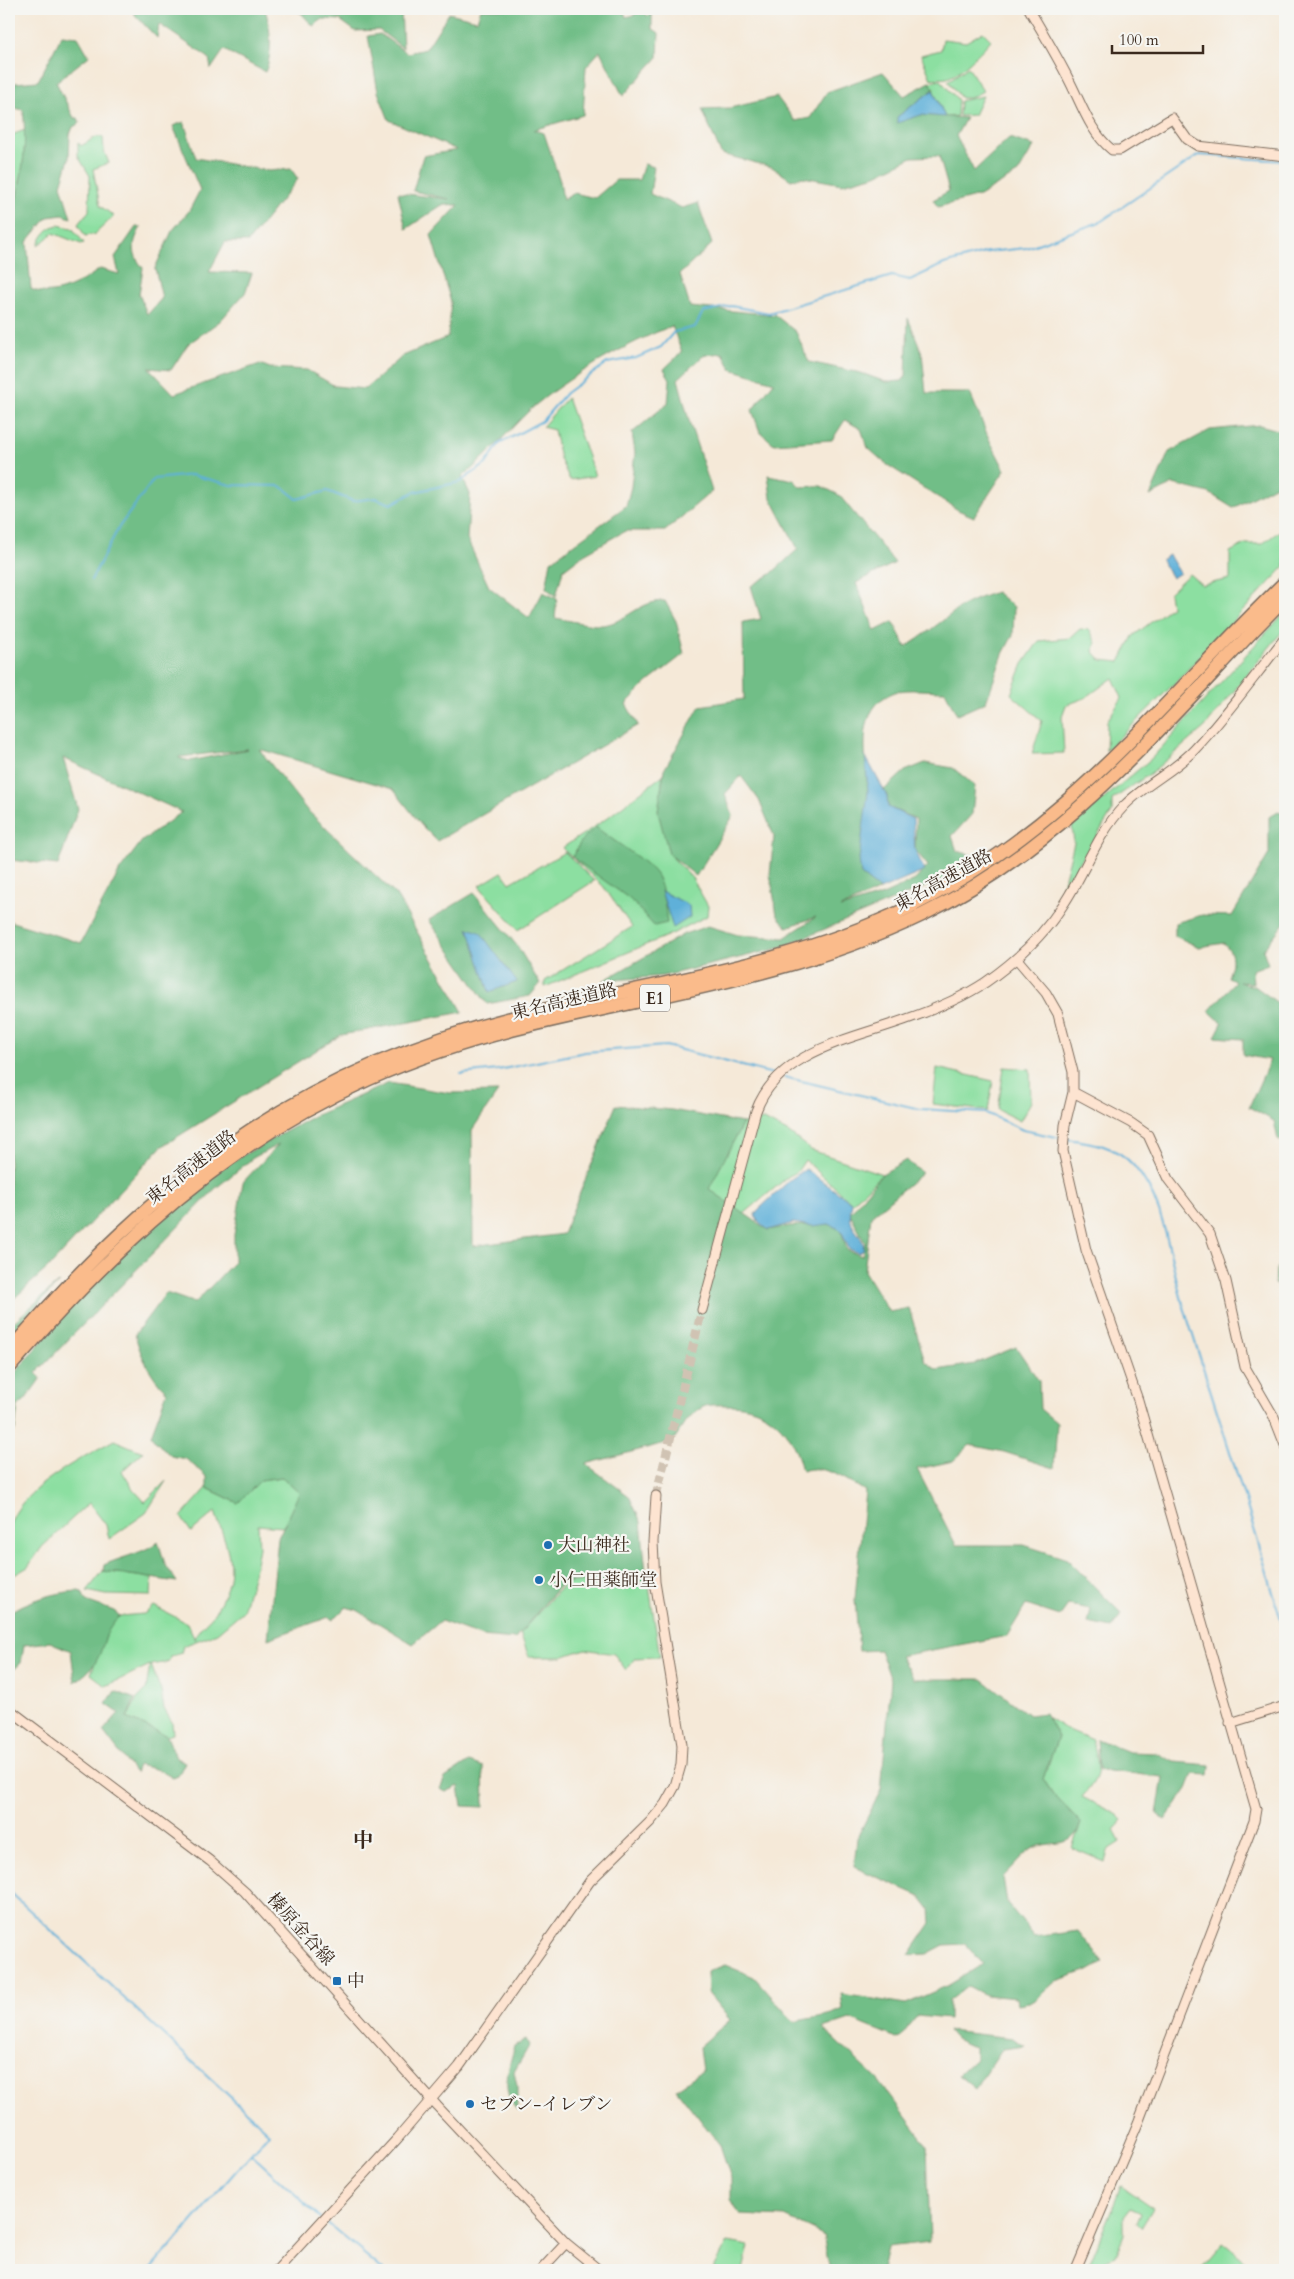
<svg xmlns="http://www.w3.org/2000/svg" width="1294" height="2279" font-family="Cardo,'Noto Serif JP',serif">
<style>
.green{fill:#8cdfa1;stroke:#648460}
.forest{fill:#71be87;stroke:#567452;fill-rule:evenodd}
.water{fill:#5eb0d9;stroke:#4c6d7c}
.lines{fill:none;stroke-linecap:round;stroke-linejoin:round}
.stream{stroke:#5eb0d9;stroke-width:2}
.secondary-tunnel{stroke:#d0c3b3;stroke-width:9;stroke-dasharray:9 4.5;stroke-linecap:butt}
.secondary-casing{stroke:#7c6d5f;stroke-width:11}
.highway-casing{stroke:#7c6d5f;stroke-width:15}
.secondary{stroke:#fde4d1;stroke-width:9}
.highway{stroke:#fabb8b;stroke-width:12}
.poi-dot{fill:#1f6fb2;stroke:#f6f6f2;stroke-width:2}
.labels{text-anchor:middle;stroke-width:4.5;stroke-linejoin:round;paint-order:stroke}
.shield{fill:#f6f6f2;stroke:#73675e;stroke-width:1}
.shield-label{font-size:16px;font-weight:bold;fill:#3b2a1e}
.street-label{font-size:18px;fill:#3b2a1e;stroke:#f6f6f2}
.poi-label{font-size:18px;fill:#3b2a1e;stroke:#f6f6f2;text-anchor:start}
.quarter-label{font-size:20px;font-weight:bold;fill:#3b2a1e;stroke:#f6f6f2}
</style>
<rect width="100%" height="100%" fill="#f6f6f2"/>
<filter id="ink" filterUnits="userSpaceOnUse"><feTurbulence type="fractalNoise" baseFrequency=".02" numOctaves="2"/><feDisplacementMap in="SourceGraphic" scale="10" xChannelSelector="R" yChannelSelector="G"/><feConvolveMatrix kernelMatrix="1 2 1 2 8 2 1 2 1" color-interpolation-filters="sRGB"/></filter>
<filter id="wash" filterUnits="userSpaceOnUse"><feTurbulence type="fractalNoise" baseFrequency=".0096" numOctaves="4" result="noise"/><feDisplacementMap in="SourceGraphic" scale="20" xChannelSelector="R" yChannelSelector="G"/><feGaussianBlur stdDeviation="1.12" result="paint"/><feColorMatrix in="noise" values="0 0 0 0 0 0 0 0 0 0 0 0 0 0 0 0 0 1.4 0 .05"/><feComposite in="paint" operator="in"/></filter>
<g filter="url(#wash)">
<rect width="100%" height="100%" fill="#f5e9d8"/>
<path class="green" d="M 983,32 L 991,40 C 982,50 959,75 947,78 C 942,79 936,78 931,79 L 921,55 L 941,50 L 943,39 L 966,42 Z
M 968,67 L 983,91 L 970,98 L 961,98 L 948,81 Z
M 940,80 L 958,100 L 957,116 L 945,117 L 930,82 Z
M 983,96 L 974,115 L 959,116 L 960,101 Z
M 25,130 C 25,162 20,190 9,220 L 9,136 Z
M 96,137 L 103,137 L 104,151 L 109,163 L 93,169 L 100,206 L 114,216 L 95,234 L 85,236 L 78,224 L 89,211 L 90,176 L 78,156 L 78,142 L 81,146 Z
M 58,225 L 72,228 L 84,243 L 81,244 L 53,233 L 38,246 C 41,236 48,227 58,225 Z
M 567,398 L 595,476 L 570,480 L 560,459 L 554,430 L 542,427 Z
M 1285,527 L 1285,566 L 1177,681 L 1106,751 L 1107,721 L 1122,698 L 1113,678 L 1085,698 L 1066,705 L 1062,716 L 1064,753 L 1032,754 L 1042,721 L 1011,694 L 1023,664 L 1039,641 L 1070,638 L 1080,629 L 1090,630 L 1096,643 L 1093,651 L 1101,660 L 1120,662 L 1133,636 L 1171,607 L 1169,593 L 1189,574 L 1202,585 L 1230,579 L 1230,552 L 1245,544 L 1262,544 Z
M 1285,612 L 1285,628 L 1205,727 L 1151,773 L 1112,800 L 1112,812 L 1061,892 L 1074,843 L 1072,826 L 1152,758 Z
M 663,775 L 658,812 L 671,856 L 692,878 L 708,906 L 707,916 L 674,933 L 545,987 L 545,981 L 632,927 L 603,886 L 562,848 L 603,821 Z
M 565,852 L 594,881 L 518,930 L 479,886 L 502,872 L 510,883 Z
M 1004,1067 L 1030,1069 L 1031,1102 L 1020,1121 L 998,1110 Z
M 937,1068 L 993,1081 L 988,1111 L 933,1104 Z
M 764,1120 L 789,1133 L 811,1150 L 882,1174 L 852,1203 L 805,1160 L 797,1172 L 789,1176 L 732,1224 L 708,1189 L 743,1123 Z
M 114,1440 L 143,1452 L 122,1471 L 133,1489 L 145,1502 L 166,1481 L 146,1513 L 109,1539 L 106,1525 L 89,1503 L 42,1547 L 28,1567 L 9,1578 C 9,1564 5,1540 9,1528 C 19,1488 81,1459 114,1440 Z
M 282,1477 L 300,1493 L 283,1527 L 258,1525 L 259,1548 L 254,1573 L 243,1611 L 217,1633 L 183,1646 L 181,1653 L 170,1657 L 169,1662 L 151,1665 L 161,1691 L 164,1709 L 172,1722 L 173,1734 L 167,1736 L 127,1718 L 137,1699 L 146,1690 L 150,1665 L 106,1686 L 91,1674 L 109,1624 L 120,1616 L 144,1614 L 154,1606 L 187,1623 L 195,1640 C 197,1628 206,1624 213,1615 C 240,1573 230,1555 215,1512 L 191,1532 L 181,1517 L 207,1488 L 238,1503 L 260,1480 Z
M 103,1571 L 152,1578 L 151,1596 L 106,1595 L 87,1591 Z
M 594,1580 L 649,1586 L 660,1657 L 635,1658 L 626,1670 L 614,1654 L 585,1649 L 562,1657 L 529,1657 L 520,1633 L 565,1583 Z
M 1047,1717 L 1066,1729 L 1093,1740 C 1099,1770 1103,1773 1082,1797 L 1118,1815 L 1123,1820 L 1114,1830 L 1120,1842 L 1109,1849 L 1105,1862 L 1072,1848 L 1081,1823 L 1053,1794 L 1043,1779 L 1058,1737 Z
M 1121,2186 L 1153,2208 L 1141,2228 L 1137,2224 L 1141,2213 L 1131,2208 L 1124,2217 L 1124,2234 L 1116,2256 L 1088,2267 Z
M 728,2242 L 749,2246 L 743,2270 L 713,2270 Z
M 1223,2243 L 1257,2270 L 1200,2270 Z"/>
<path class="forest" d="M 135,9 L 265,9 C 271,28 273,54 265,72 L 224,50 L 211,69 L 209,58 L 159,24 L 157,38 L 135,15 Z
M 292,9 L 401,9 L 403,48 L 379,30 L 355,31 L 340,20 L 323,19 L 313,26 L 301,13 Z
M 481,9 L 623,9 L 626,17 L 635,15 L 636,9 L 643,9 L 647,16 L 652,14 L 652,28 L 659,33 L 658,57 L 623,96 L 600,51 L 586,67 L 583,115 L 533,130 L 544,133 L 560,181 L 563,200 L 574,193 L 595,198 L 616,180 L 639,180 L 644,164 L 654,167 L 650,194 L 682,208 L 698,203 L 712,244 L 680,274 L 690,307 L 775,315 L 796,332 L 809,362 L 861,373 L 886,382 L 902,381 L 906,376 L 908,318 L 922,353 L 926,393 L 970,393 L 989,439 L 1005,470 L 974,517 L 958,510 L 886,464 L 868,448 L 861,429 L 845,420 L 832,440 L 774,444 L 760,432 L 752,410 L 774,382 L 731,369 L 723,353 L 704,355 L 678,379 L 690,424 L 712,491 L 665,531 L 625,531 L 584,554 L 563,570 L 556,596 L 546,588 L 551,561 L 626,506 L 631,487 L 635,453 L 632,433 L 668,403 L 670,379 L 664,369 L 682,352 L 672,326 C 629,342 564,379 530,410 C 507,432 487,457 462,477 L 470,494 L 467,539 L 489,587 L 529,618 L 543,592 L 557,599 L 555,618 C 568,620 591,626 603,625 C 627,622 638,601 665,601 L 676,621 L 684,654 L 648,682 L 626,704 L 638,725 L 437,841 L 422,826 L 393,789 L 259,749 L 306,809 L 396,895 L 463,1012 L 341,1035 L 161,1147 L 51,1265 L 9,1303 L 9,921 L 81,943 L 120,870 L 142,841 L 182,812 L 63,758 L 78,809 L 58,865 L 9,860 L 9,226 C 21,185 28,152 23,110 L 13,108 L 11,92 L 15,83 L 38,81 L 62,35 L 78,37 L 89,56 L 56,82 L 74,118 L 78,118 L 80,123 L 73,127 L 70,134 L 69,159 L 61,185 L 71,218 L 63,215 L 48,217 L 27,242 L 31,289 C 54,300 82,282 100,269 L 119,274 L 115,257 L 136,227 L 141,227 C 132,243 131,253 143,268 L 139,294 L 147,314 L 149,313 L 162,298 L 155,268 L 172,231 L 189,211 L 200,190 L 173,126 L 184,122 L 196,158 L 269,171 L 291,169 L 298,179 L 248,242 L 225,242 L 209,272 L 252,273 L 245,293 L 220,321 L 188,344 L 171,370 L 149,368 L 174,394 L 260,364 L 270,368 L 307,370 L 335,386 L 365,389 L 403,356 L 448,337 L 451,302 L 431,235 L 459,205 L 442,205 L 406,229 L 398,193 L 449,199 L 413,191 L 423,156 L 457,150 L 389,120 L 378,92 L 368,36 L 380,34 L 407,53 L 426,49 L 449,13 L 477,20 ZM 248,749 L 190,761 L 179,758 L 179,757 Z
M 883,72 L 904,96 L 930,82 L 934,89 L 897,117 L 921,115 L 966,118 L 956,136 L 974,171 L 1009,138 L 1034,146 L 1018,173 L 979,196 L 938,207 L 933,200 L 949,191 L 939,156 L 912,157 L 876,175 L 842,184 L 803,177 L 791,180 L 772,167 L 721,154 L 702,109 L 730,108 L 777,97 L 795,121 L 810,118 L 827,92 Z
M 1260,425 L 1285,432 L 1285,480 L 1233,508 L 1209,493 L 1173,484 L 1150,496 L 1169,452 L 1210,430 Z
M 768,475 L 794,480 L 800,487 L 821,486 L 839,495 L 895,563 L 856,583 L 875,631 L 893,622 L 906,647 C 923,636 938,624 954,612 C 966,602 982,597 996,592 L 1014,607 L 1013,635 L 1003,654 L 986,702 L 957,715 L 945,691 C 932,691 905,688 895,692 C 853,708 867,757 868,791 C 869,819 859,846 861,875 L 880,890 L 840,908 L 883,895 L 915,880 L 928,866 L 915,850 L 916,819 L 888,807 L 887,796 L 884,790 L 905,771 L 925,763 L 953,768 L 975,786 L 972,814 L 952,836 L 957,851 L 975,856 L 958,873 L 780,948 L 663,976 L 603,981 L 684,934 L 708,926 L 738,935 L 784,938 L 816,917 L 787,927 L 777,915 L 770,874 L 774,836 L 759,800 L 741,776 L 725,794 L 733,816 L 696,876 L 669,854 L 658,812 L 664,770 L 700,706 L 744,699 L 743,622 L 761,619 L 751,586 L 771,574 L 798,549 L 771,498 Z
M 1278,811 L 1285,815 L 1285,922 L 1263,950 L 1268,964 L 1252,970 L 1253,983 L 1239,982 L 1256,987 L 1282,1006 L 1285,1001 L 1285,1141 L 1278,1140 L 1274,1121 L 1249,1107 L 1270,1060 L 1243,1055 L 1243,1039 L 1215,1037 L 1222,1023 L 1209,1011 L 1235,982 L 1228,977 C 1233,963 1235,955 1224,943 L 1199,947 L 1175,936 L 1175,923 L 1202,915 L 1232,916 L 1269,854 L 1269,817 Z
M 596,827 C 611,840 648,861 657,876 C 664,889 665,908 667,923 L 654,926 L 631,900 L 572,857 L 583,838 Z
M 474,893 L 518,947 L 540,984 L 530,996 L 487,1004 L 429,920 Z
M 389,1083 L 450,1093 L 498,1092 L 472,1130 L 473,1246 L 563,1234 L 616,1105 L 672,1110 L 743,1123 L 709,1189 L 768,1230 L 790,1226 L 829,1224 L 841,1230 L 847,1250 L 862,1256 L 865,1243 L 850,1213 L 882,1174 L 906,1160 L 922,1173 L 871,1216 L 864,1271 L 889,1312 L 909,1308 L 925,1361 L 937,1370 L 975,1364 L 1016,1347 L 1039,1381 L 1040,1409 L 1057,1423 L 1054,1468 L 1004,1452 L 970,1445 L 953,1461 L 917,1469 L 956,1545 L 1024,1545 L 1067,1559 L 1122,1614 L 1112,1628 L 1088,1623 L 1091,1609 L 1068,1605 L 1060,1616 L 1026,1605 L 1007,1636 L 900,1656 L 914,1679 L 982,1679 L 1029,1715 L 1045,1713 L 1058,1737 L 1043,1779 L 1053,1794 L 1081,1823 C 1072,1852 1052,1838 1032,1849 C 1022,1855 1012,1869 1003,1877 L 1007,1903 L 1035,1937 L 1078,1931 L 1103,1962 L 1089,1970 L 1056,1981 L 1034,2001 L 1018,2004 L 1017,1998 L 985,1995 L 968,1986 L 949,2001 L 949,2019 L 917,2016 L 899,2039 L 850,2019 L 823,2028 L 878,2080 L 927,2145 L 930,2242 L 887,2247 L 882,2270 L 830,2270 L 823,2235 L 785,2217 L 740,2215 L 731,2199 L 731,2178 L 720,2145 L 676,2089 L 702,2071 L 699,2047 L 730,2020 L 708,1993 L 707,1972 L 725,1965 L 754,1977 L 794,2022 C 811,2017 827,2018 843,2009 L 841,1994 L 906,2004 L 949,1985 L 983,1964 L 966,1944 L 944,1945 L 927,1954 L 909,1955 L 931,1923 L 930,1909 L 920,1896 L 854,1867 L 857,1838 L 881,1790 L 891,1680 L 880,1650 L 859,1651 L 855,1599 L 865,1491 C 847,1480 824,1463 802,1471 C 793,1431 769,1404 726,1405 C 719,1405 709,1404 703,1407 C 688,1415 682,1428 673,1441 L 586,1464 L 629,1496 L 641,1522 L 647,1582 L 575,1580 L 561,1584 L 515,1639 L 482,1636 L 441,1621 L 413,1644 L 357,1610 L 346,1607 L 333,1620 L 329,1617 L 268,1639 L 278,1538 L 299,1493 L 282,1477 L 261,1480 L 238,1503 L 207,1488 L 207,1477 L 186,1459 L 171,1456 L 155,1441 L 151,1435 L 167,1392 C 151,1377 140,1355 135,1334 L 166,1293 L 195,1303 L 234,1262 L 234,1235 L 243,1182 L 279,1144 L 253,1158 L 216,1188 L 36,1373 L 41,1378 L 25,1400 L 18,1406 L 15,1431 L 9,1430 L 9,1380 L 61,1318 L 145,1230 L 229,1163 L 314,1116 Z
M 1285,1248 L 1285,1292 L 1275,1284 L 1276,1271 Z
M 59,1282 L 9,1335 L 9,1326 Z
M 158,1541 L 165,1564 L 177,1582 L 103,1571 L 104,1565 C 118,1558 148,1552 158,1541 Z
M 78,1591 L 82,1592 L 86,1601 L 114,1611 L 120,1616 C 103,1629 106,1646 95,1663 C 90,1671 82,1677 75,1682 L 71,1651 L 50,1642 L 24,1645 L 21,1663 L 9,1674 L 9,1612 C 29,1601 55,1592 78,1591 Z
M 115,1691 L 135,1699 L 127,1718 L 167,1736 L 176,1758 L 185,1762 L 178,1776 L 173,1778 L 159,1770 L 138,1765 L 135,1773 L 103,1731 L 119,1713 L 106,1704 Z
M 1097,1739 L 1129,1752 L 1157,1753 L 1174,1762 L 1210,1765 L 1209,1775 L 1193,1774 L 1187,1789 L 1165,1820 L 1157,1814 L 1163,1777 L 1099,1770 Z
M 469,1762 L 483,1767 L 484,1807 L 462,1806 L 459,1786 L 446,1792 L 440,1789 L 445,1778 Z
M 948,2031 L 1012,2038 L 1026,2046 L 1002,2049 L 975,2089 L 958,2075 L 975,2059 L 975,2048 L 955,2039 Z
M 526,2040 L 529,2046 L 514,2072 L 517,2086 L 517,2110 C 500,2091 508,2069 515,2046 Z"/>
<path class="water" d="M 933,90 L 945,117 L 921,115 L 897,123 L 897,117 Z
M 1169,555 L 1180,573 L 1172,578 L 1161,560 Z
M 865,755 L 887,796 L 888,807 L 913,819 L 915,850 L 925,871 L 880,890 L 861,875 L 859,859 L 868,792 Z
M 661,891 L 689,905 L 690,917 L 673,928 Z
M 468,928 L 480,932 L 517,982 L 489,992 Z
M 806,1169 L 852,1203 C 845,1231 862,1229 864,1249 L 859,1253 L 849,1249 L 841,1230 L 829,1224 L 813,1226 L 793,1223 L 768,1230 L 757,1220 L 755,1215 L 757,1211 L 791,1179 Z"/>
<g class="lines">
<path class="stream" d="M 91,580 L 119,527 L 154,479 L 192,475 L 231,485 L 281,486 L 297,499 L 327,491 L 353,501 L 375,498 L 391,504 L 414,492 L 460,482 L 486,464 L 499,444 L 542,421 L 566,393 L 607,363 L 636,358 L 661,347 L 674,332 L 695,327 L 703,312 L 731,306 L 769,313 L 892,276 L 910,280 L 944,264 L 988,252 L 1026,248 L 1100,222 L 1199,155 L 1285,161
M 461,1074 L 498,1070 L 585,1052 L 666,1046 L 777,1075
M 784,1077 L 920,1109 L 986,1113 L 1023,1130 L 1061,1138
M 1066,1139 C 1091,1142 1116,1145 1134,1166 C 1167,1204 1169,1261 1184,1307 C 1218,1416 1255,1525 1285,1635
M 9,1891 L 269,2133 L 150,2270
M 251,2154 L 321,2218
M 325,2221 L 383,2270
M 1278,2270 L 1285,2217"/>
</g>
</g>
<g filter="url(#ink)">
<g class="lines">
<path class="secondary-tunnel" d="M 656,1496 L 702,1310"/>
<g class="secondary-casing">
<path id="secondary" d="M 1029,9 C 1043,33 1057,56 1069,80 C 1082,105 1090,132 1112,150 L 1120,150 L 1172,118 L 1187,139 L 1198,146 L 1285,156
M 1017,959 L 1046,993 L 1058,1014 L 1073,1072 L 1073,1092 L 1065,1125 L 1063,1151 L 1086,1250 L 1138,1400 L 1256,1809 L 1254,1821 L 1138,2123 L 1076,2270
M 1073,1092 L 1131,1123 L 1148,1135 L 1168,1179 L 1210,1234 L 1226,1281 L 1245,1367 L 1274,1417 L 1285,1445
M 702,1310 L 756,1111 C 778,1051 851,1039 904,1020 C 933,1010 961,999 986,982 C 1016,961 1043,936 1063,905 C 1085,873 1096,835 1124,806 C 1145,784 1175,771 1195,749 C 1227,715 1255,675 1285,638
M 9,1709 L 210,1861 L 245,1892 L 437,2106 L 566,2243 L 599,2270
M 1230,1723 L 1285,1706
M 277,2270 L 398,2138 L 459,2067 L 590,1881 L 650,1822 L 665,1804 L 675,1786 L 681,1765 L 682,1745 L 655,1582 L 653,1542 L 656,1496
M 541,2270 L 566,2243"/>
</g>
<g class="highway-casing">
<path id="highway" d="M 9,1351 C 156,1180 297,1071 519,1016 C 650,983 787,967 910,907 C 1070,828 1161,702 1285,582
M 9,1368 C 160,1195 296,1082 524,1027 C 659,994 796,976 922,915 C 1071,843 1171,713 1285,598"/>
</g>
<use href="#secondary" class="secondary"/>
<use href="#highway" class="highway"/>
</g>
</g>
<g class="poi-dot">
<circle cx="548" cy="1545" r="5"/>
<circle cx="539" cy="1580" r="5"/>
<rect x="332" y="1976" width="10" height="10" rx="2.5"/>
<circle cx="470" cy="2104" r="5"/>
</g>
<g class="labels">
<rect class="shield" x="640" y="984.5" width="30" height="27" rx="4"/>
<g class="shield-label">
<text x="655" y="1004">E1</text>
</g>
<g class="street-label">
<text transform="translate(943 880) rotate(-29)" y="6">東名高速道路</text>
<text transform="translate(564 1001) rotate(-13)" y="6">東名高速道路</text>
<text transform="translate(191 1167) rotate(-38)" y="6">東名高速道路</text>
<text transform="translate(301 1929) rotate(48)" y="6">榛原金谷線</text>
</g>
<g class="poi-label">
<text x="558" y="1551">大山神社</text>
<text x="549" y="1586">小仁田薬師堂</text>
<text x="347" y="1987">中</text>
<text x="480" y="2110">セブン-イレブン</text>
</g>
<g class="quarter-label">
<text x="363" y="1847">中</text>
</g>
</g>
<rect width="1294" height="2279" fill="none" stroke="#f6f6f2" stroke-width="30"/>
<path d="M1112 45v8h91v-8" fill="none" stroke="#3b2a1e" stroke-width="2.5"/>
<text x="1119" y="45" font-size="15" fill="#3b2a1e" stroke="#f6f6f2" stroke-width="4" paint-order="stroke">100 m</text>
</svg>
